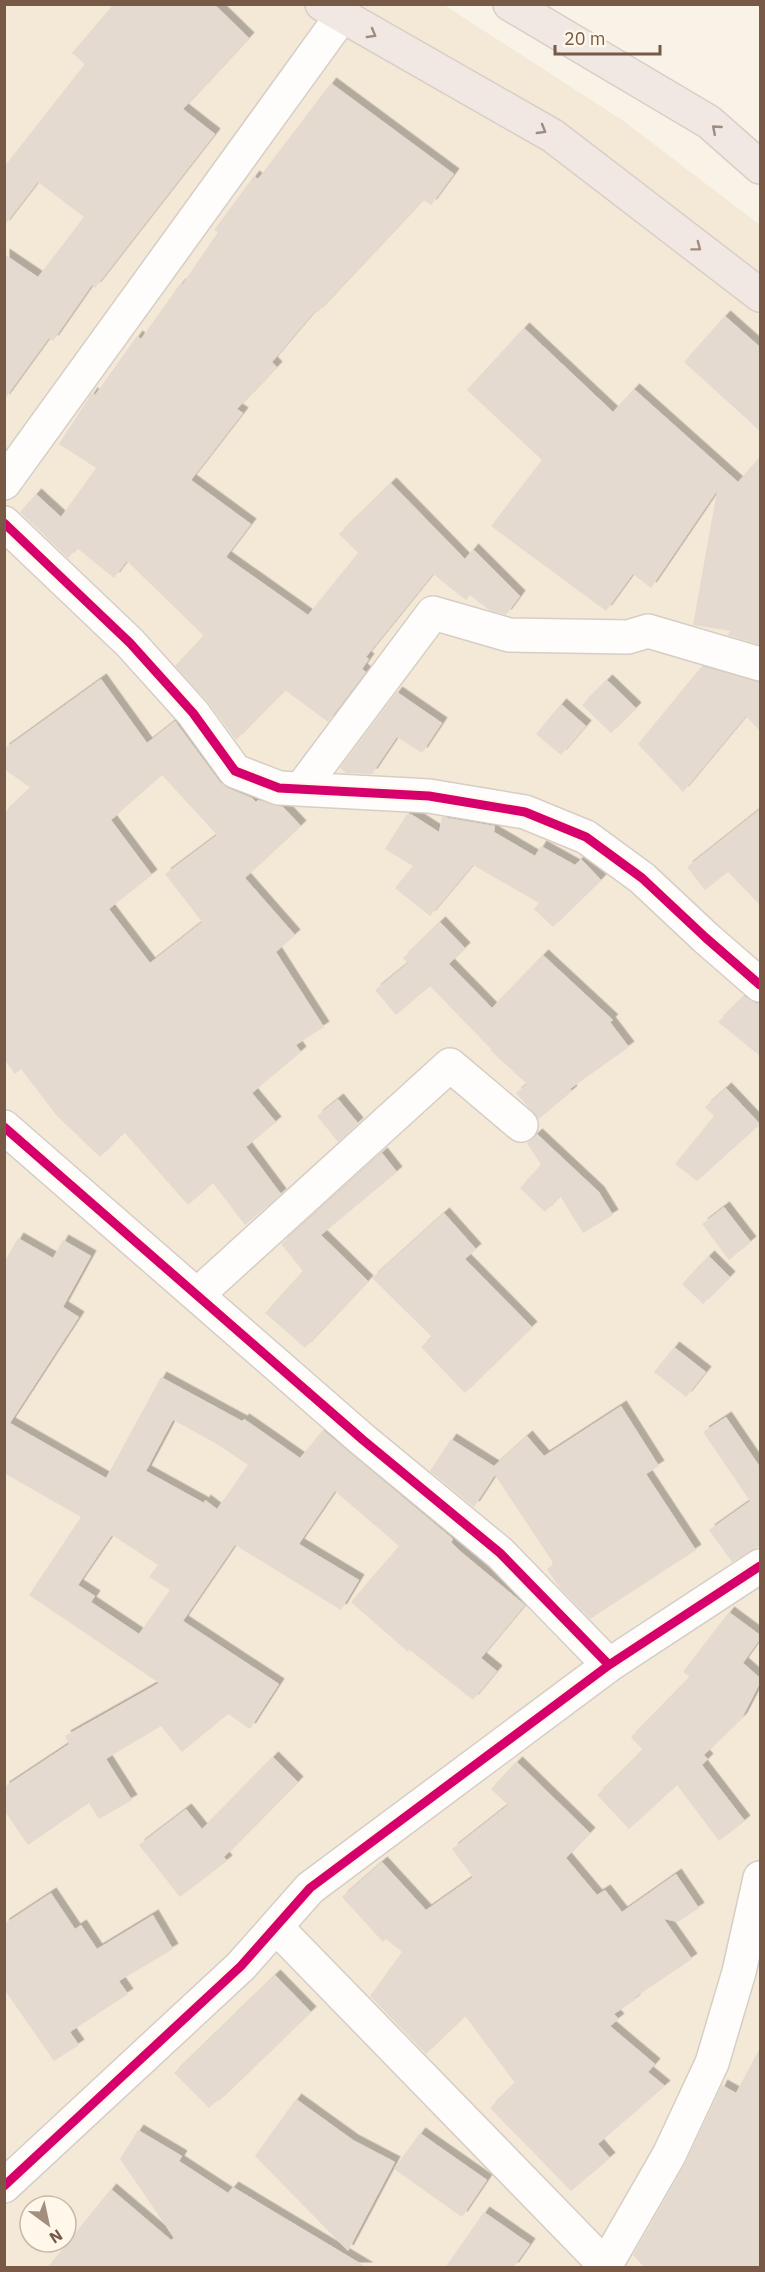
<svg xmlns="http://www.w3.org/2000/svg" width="765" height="2272" font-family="'IBM Plex Sans',sans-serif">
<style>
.residential{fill:#f4e8d7;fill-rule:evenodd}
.building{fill:#e4dacf;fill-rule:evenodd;filter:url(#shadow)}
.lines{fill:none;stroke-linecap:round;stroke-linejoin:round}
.street-casing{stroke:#d6cec5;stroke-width:36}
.highway-casing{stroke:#d9cfc7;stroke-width:36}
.street{stroke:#fefdfb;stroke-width:33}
.highway{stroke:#f1e8e3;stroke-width:33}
.cycleway-casing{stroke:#fff7e9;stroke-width:13}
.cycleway{stroke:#d6006c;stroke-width:9}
.oneway{stroke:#a28b7d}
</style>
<defs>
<filter id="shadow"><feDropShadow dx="5.5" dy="-5.5" stdDeviation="0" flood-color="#0004"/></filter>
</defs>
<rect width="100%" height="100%" fill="#f8f2e7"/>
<path class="residential" d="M 5,5 L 444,5 L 622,120 L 760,225 L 760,2267 L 5,2268 ZM 30,2206 L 66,2206 L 66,2242 L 30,2242 Z"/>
<path class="building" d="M 114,4 L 214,4 L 249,38 L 183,109 L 215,134 L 95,288 L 92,285 L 53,341 L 49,338 L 4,400 L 4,254 L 38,277 L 84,217 L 38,182 L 4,226 L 4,167 L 85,64 L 72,53 Z
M 331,83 L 454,174 L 431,205 L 423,200 L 317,313 L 315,311 L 272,362 L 277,367 L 237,409 L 243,413 L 191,480 L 251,524 L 226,557 L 308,615 L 358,553 L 339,534 L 391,483 L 465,559 L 473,549 L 520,596 L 506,615 L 489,610 L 470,595 L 466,600 L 433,574 L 366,657 L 369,659 L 362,669 L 366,672 L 328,722 L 285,690 L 236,740 L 207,701 L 175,666 L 204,636 L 127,561 L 114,578 L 77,548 L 68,558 L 20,512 L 36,494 L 61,517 L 96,468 L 59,444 L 92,393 L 95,395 L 137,336 L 141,339 L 180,284 L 182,285 L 218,232 L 214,230 L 254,176 L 258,179 Z
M 725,316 L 760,347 L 760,431 L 684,362 Z
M 524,328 L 613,412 L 634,389 L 738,482 L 760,457 L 760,645 L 727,635 L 731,631 L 693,625 L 717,491 L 651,588 L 633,574 L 606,611 L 491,526 L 542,460 L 467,390 Z
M 702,666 L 760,682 L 760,731 L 746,716 L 683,792 L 638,744 Z
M 101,679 L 147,743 L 175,721 L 220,782 L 228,788 L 252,798 L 256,802 L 258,800 L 283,807 L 301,826 L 245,878 L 295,935 L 276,952 L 324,1027 L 296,1045 L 301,1052 L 252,1093 L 276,1122 L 246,1147 L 281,1194 L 245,1225 L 213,1183 L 188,1205 L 124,1132 L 100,1157 L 57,1116 L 21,1069 L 15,1074 L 4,1059 L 4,813 L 31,788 L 4,769 L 4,749 ZM 162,775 L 217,835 L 165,874 L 202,922 L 150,963 L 109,909 L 152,875 L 111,820 Z
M 607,680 L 636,708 L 611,733 L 582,705 Z
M 397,692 L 442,723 L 422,753 L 397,737 L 372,774 L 346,773 L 340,768 Z
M 561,704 L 586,726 L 561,755 L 536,734 Z
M 760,809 L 760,905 L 728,872 L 705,890 L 687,867 Z
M 407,814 L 411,814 L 439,832 L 442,817 L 495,826 L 494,832 L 535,856 L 541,846 L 575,865 L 581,859 L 601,880 L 553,927 L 534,909 L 539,903 L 473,865 L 430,916 L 395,888 L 413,866 L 385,849 Z
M 440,922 L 465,948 L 449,964 L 492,1008 L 543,955 L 613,1020 L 610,1022 L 629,1047 L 570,1089 L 572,1091 L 539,1119 L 516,1093 L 527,1084 L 490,1050 L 491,1049 L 430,986 L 396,1015 L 375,990 L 408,963 L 403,958 Z
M 744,996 L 756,1003 L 760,1003 L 760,1056 L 718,1022 Z
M 726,1088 L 760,1124 L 697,1181 L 675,1164 L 714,1116 L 705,1107 Z
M 338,1099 L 358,1123 L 338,1142 L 317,1116 Z
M 537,1134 L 599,1192 L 613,1215 L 583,1233 L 560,1196 L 545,1212 L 520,1188 L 541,1165 L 527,1143 Z
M 382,1153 L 397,1172 L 321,1235 L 368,1281 L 305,1348 L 265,1313 L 303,1271 L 281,1244 Z
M 724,1207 L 751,1242 L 729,1260 L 702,1224 Z
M 444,1213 L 476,1249 L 465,1259 L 532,1327 L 465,1393 L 421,1347 L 432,1337 L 372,1278 Z
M 18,1238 L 53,1258 L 63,1240 L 91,1256 L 63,1307 L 79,1317 L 10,1423 L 106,1478 L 161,1377 L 242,1421 L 244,1419 L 300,1458 L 323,1430 L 453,1539 L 451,1542 L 460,1551 L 525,1605 L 481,1658 L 497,1671 L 473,1700 L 410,1650 L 408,1652 L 351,1602 L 399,1546 L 335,1491 L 299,1544 L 359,1580 L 341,1610 L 235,1545 L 183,1621 L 279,1684 L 250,1729 L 228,1714 L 182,1752 L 161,1726 L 106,1759 L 132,1800 L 99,1819 L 89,1803 L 28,1845 L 4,1810 L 4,1787 L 69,1744 L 65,1736 L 159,1683 L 29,1595 L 81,1517 L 4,1473 L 4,1263 ZM 173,1420 L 217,1444 L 248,1465 L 217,1509 L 205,1500 L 204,1503 L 146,1471 ZM 112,1535 L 158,1565 L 149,1577 L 170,1590 L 139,1634 L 91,1602 L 95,1596 L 78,1585 Z
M 709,1256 L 730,1277 L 703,1304 L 682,1284 Z
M 674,1347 L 706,1372 L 686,1397 L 654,1372 Z
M 621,1406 L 659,1466 L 646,1474 L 696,1550 L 590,1619 L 560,1588 L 547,1569 L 554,1564 L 495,1475 L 474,1507 L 430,1471 L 451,1439 L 494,1466 L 527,1436 L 544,1456 Z
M 726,1417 L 760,1467 L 760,1546 L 732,1562 L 709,1530 L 750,1501 L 703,1432 Z
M 729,1612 L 760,1635 L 760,1639 L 743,1663 L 760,1678 L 760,1683 L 742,1718 L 704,1755 L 708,1759 L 702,1765 L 745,1821 L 719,1841 L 677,1785 L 629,1829 L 597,1795 L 643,1750 L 631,1737 L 690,1677 L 683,1672 Z
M 273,1757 L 298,1782 L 224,1857 L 227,1861 L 180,1897 L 139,1845 L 186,1809 L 202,1829 Z
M 517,1762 L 590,1833 L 566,1858 L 597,1895 L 605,1890 L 622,1912 L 676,1874 L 699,1908 L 678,1922 L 664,1919 L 692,1959 L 634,1998 L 635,2000 L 614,2014 L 619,2019 L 610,2026 L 655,2064 L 648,2072 L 665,2086 L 598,2144 L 610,2158 L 571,2191 L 490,2108 L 515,2083 L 465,2016 L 426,2054 L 370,1996 L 402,1952 L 386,1939 L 383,1942 L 342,1897 L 382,1862 L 426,1910 L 473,1877 L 452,1849 L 508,1805 L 491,1789 Z
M 51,1893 L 75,1929 L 81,1925 L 97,1949 L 153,1915 L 173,1949 L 119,1981 L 128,1994 L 70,2032 L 79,2045 L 54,2061 L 4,1989 L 4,1924 Z
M 275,1975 L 311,2012 L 219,2101 L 218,2100 L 209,2108 L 174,2073 Z
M 760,2048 L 760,2268 L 645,2268 L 633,2255 L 685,2164 L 722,2085 L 736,2093 Z
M 296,2099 L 353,2140 L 395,2162 L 348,2251 L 255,2156 Z
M 138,2130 L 182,2156 L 179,2161 L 228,2193 L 233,2187 L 368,2268 L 47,2268 L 111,2189 L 171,2240 L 174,2238 L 120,2159 Z
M 420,2133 L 487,2180 L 462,2217 L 394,2169 Z
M 484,2212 L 530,2244 L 513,2268 L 445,2268 Z"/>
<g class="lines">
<g class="street-casing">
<path id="street" d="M 4,483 L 341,17
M 4,523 L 130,643 L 193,713 L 235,771 L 279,788 L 429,796 L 525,812 L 586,837 L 642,878 L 706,938 L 760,985
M 301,789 L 433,613 L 509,635 L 628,637 L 648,631 L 760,664
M 4,1127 L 363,1440 L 500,1553 L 609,1665 L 760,1566
M 197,1295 L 450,1065 L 521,1125
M 276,1927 L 605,2265
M 4,2186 L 241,1966 L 310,1888 L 609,1665
M 604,2268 L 669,2155 L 712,2063 L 739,1972 L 760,1878"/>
</g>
<g class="highway-casing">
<path id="highway" d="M 322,4 L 553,136 L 760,295
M 510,4 L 709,122 L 760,167"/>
</g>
<use href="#street" class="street"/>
<use href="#highway" class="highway"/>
<g class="cycleway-casing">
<path id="cycleway" d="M 4,523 L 130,643 L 193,713 L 235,771 L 279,788 L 429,796 L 525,812 L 586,837 L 642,878 L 706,938 L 760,985
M 4,1127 L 363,1440 L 500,1553 L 609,1665 L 760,1566
M 4,2186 L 241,1966 L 310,1888 L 609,1665"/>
</g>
<use href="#cycleway" class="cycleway"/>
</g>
<defs><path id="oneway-chevron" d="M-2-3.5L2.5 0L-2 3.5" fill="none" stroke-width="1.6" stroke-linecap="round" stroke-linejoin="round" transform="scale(1.5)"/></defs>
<g class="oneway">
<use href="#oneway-chevron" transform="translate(372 34) rotate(30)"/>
<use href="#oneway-chevron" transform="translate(716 129) rotate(-139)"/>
<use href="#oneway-chevron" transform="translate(542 130) rotate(30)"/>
<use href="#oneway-chevron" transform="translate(697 247) rotate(37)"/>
</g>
<rect width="765" height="2272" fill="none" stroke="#775946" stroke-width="12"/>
<g transform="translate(48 2224) rotate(147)"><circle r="28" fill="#fff7e9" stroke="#c9b8a8" stroke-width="1.5"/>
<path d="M0-4.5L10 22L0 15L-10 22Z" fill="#a48f7e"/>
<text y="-9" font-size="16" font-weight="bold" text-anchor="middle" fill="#775946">N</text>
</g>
<path d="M555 45v9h105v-9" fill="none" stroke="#775946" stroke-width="3"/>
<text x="564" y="45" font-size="18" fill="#775946" stroke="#fff7e9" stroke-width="4.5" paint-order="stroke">20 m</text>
</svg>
